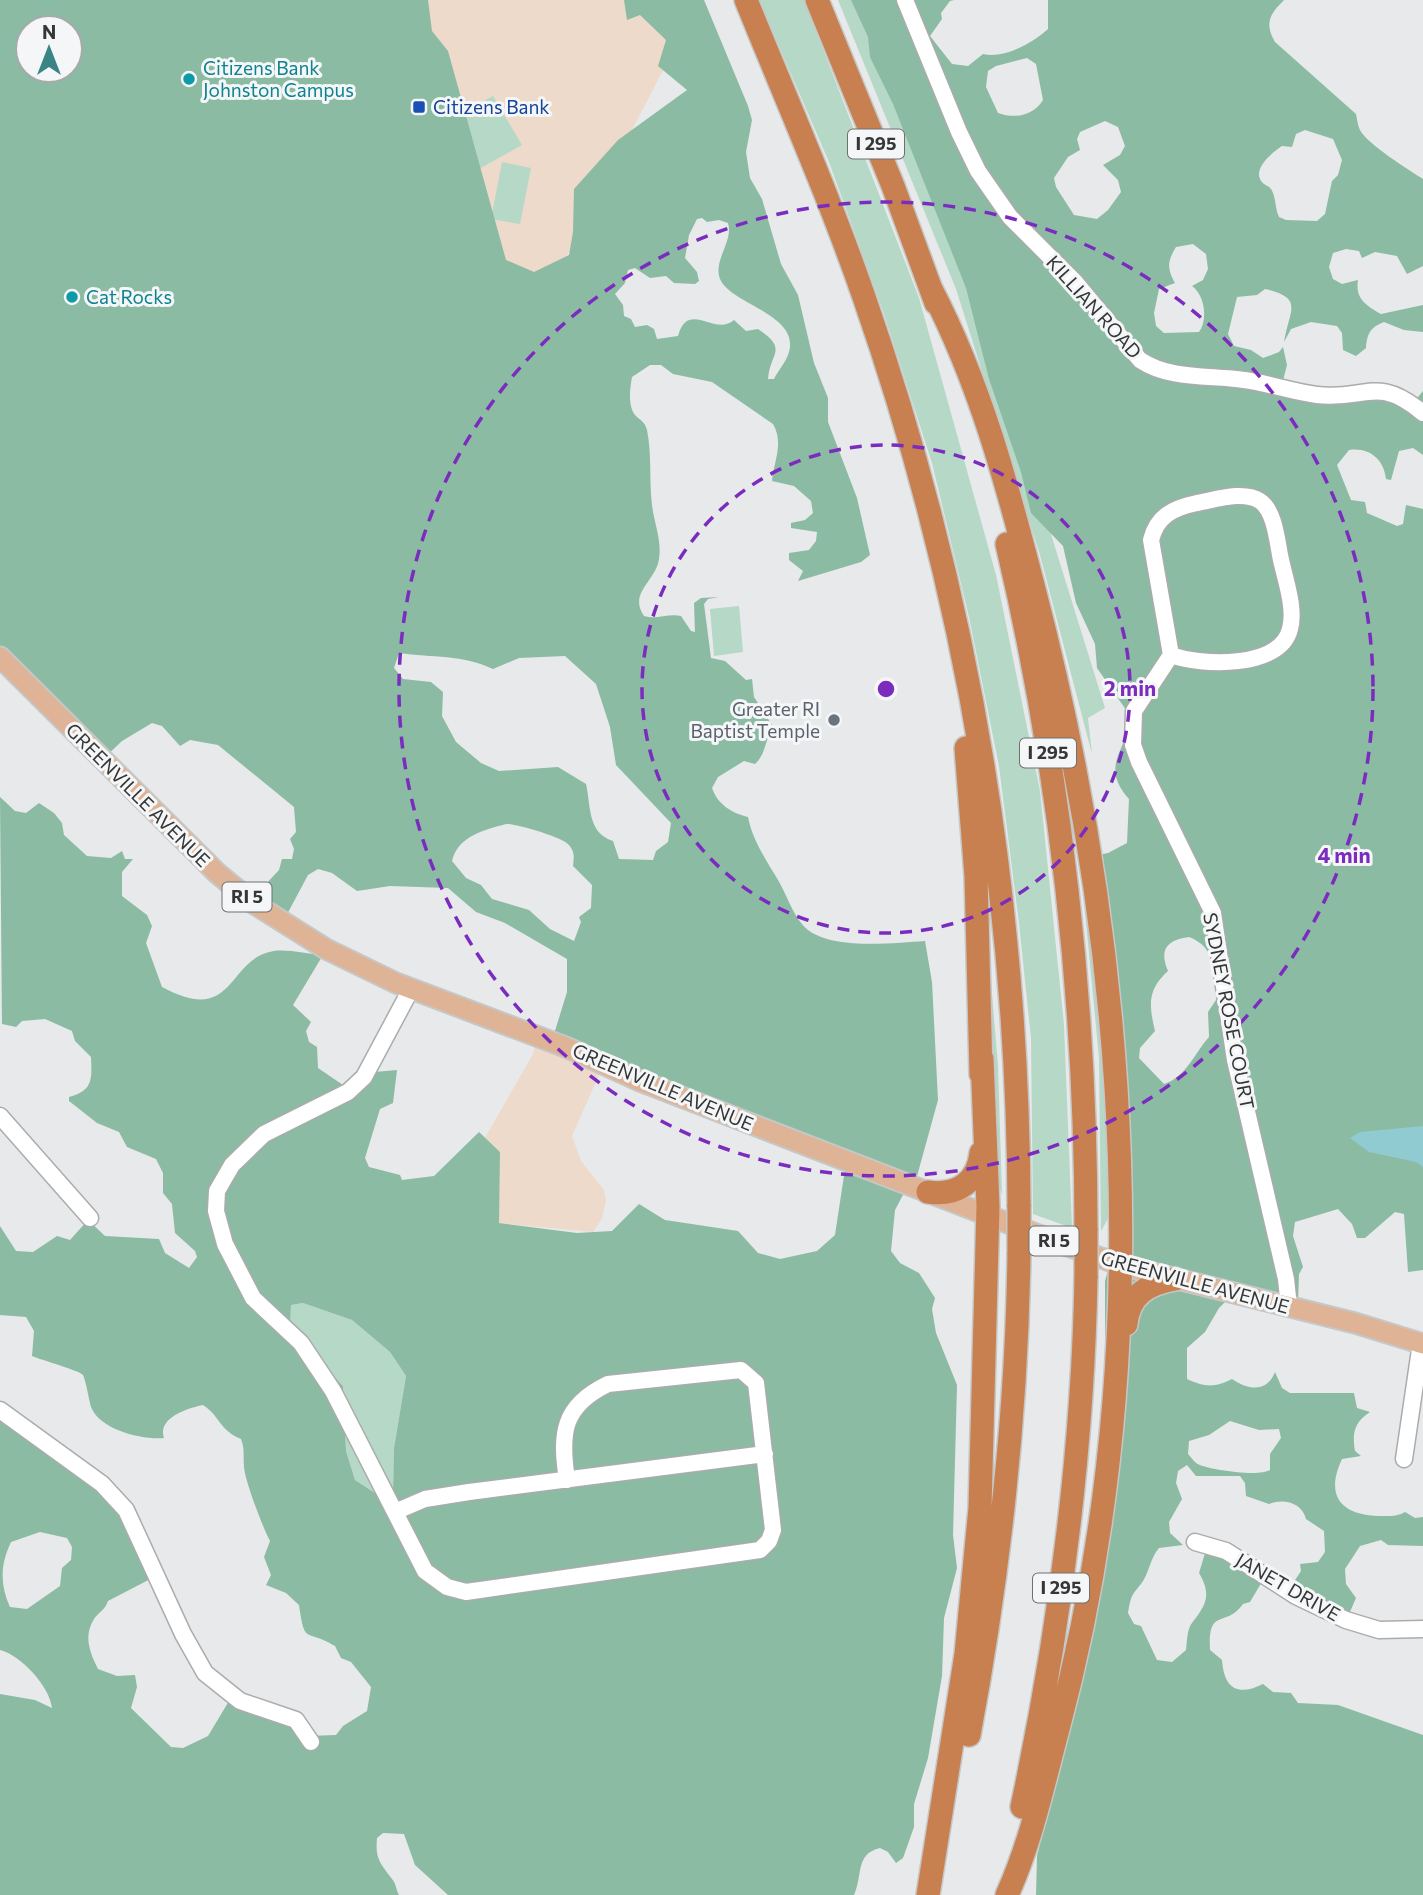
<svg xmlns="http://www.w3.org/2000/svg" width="1423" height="1895" font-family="Commissioner,sans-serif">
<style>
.commercial{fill:#eedacb;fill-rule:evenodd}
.green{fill:#b6d8c6}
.forest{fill:#8bbba3;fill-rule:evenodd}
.water{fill:#90cbd1}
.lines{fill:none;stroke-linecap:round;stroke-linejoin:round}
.minor-casing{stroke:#aaacad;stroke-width:19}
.major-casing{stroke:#c6c7c7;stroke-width:23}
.highway-casing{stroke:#c6c7c7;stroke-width:26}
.minor{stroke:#fff;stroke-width:16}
.major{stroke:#deb396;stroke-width:19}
.highway{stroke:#c88050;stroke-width:23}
.highway-bridge-casing{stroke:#c6c7c7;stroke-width:26;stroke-linecap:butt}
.highway-bridge{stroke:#c88050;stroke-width:23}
.ring{fill:none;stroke:#7b2cbf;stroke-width:3.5;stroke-dasharray:12 9}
.culture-dot{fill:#0f9aa8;stroke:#f4f6f7;stroke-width:2.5}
.transit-dot{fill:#1a4fb4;stroke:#f4f6f7;stroke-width:2.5}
.worship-dot{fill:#6b7280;stroke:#f4f6f7;stroke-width:2.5}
.labels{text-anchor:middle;stroke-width:6;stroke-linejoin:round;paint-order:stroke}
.shield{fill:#f4f6f7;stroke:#6e7070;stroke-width:2}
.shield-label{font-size:18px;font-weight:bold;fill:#353636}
.culture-label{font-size:19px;fill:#0d838f;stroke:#f4f6f7;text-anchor:start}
.transit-label{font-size:19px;fill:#164399;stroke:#f4f6f7;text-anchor:start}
.street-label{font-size:19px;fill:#353636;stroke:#f4f6f7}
.worship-label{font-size:19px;fill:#5b616d;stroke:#f4f6f7;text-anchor:end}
.centre{fill:#7b2cbf;stroke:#f4f6f7;stroke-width:3.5}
.ring-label{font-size:21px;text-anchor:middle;font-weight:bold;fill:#7b2cbf;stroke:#f4f6f7;stroke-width:6;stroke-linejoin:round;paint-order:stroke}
</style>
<rect width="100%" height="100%" fill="#e7e9ea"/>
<path class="commercial" d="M 0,0 L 654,0 L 674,49 L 530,327 L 0,304 ZM 28,28 L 70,28 L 70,70 L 28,70 Z
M 536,1042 L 601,1070 L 572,1136 L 581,1161 L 604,1190 L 606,1201 L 602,1218 L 593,1232 L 498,1223 L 500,1152 L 485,1138 L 533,1054 Z"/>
<path class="green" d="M 759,0 L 804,0 L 919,298 L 996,575 L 1040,791 L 1064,1025 L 1072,1228 L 1033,1214 L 1031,1038 L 1019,923 L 999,766 L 969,617 L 932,463 L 884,314 L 829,162 Z
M 838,0 L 869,0 L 967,264 L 1105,708 L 1088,718 L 1092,754 L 1040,555 L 956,289 Z
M 493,96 L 522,145 L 479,169 L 449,120 Z
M 502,162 L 531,168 L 520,224 L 491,219 Z
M 739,606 L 743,652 L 714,656 L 710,609 Z
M 1081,870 C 1108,983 1108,1100 1110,1215 L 1101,1231 L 1099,1058 Z
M 982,878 L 998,1065 L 1002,1195 L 994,1169 Z
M 303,1303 L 352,1320 L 390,1352 L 406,1376 L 394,1448 L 393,1492 L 378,1495 L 355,1480 L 346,1451 L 343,1386 L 290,1331 L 291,1305 Z"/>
<path class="forest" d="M 0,0 L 428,0 L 432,31 L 448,51 L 506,260 L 534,272 L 569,255 L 573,232 L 574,189 L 618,140 L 687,90 L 658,66 L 666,40 L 640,15 L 627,20 L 624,0 L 704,0 L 748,106 L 752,120 L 746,152 L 750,178 L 762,199 L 781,264 L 798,295 L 814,363 L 828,398 L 828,422 L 857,498 L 870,555 L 861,562 L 798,581 L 803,571 L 789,560 L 789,553 L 809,550 L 816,541 L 817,532 L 791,528 L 791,523 L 805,520 L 813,513 L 811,501 L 794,486 L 772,481 C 774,461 784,443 773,424 L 712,382 L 673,374 L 661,365 L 650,365 L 632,377 C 630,389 627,408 637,417 C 642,421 645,423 647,430 C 652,454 649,481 652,505 C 654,523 662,540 659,559 C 656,581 628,593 644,616 C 657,620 668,613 681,616 L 691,631 L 695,632 L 694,603 L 701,598 L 719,597 L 708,599 L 704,604 L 711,658 L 725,661 L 746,680 L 752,679 L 754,697 L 774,728 C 764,739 767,753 755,764 L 744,761 L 718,777 L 712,788 C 718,805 732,813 748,817 C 752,839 766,860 778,880 C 787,895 794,919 808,930 C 834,950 894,943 925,941 L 932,982 L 938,1100 L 914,1187 L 905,1191 L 895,1210 L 891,1251 L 900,1263 L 919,1273 L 935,1298 L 932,1309 L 936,1333 L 957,1385 L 953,1535 L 957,1568 L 944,1618 L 942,1676 L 928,1758 L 914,1804 L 914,1827 L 903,1858 L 896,1863 L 888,1852 L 880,1848 C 855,1854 863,1875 854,1895 L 448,1895 L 415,1865 L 404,1834 L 383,1833 L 377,1838 C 375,1859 380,1863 392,1879 C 396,1883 396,1890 399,1895 L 0,1895 L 0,1694 L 35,1700 L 52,1708 C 50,1687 21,1655 0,1650 L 0,1417 L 101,1488 L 129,1520 L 156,1576 L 108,1601 C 105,1610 99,1612 94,1619 C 83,1636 90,1653 98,1669 L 117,1676 L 135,1675 L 137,1687 L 131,1708 L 171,1747 L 183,1748 L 208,1736 L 232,1696 L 300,1721 L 308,1736 L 336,1735 L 343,1726 L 367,1711 L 371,1687 L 351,1662 L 341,1658 L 335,1646 C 305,1628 305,1646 299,1605 L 286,1593 L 266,1585 L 271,1575 L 264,1557 L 270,1541 C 263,1528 245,1481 244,1467 C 243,1456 245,1449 241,1439 C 219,1430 221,1417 203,1405 C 188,1408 157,1418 164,1438 C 142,1440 100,1430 91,1407 C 89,1400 86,1381 83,1375 C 81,1371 41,1360 32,1356 L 34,1331 L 26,1317 L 0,1315 L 0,1226 L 16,1251 L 33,1252 L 57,1236 L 70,1240 L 88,1220 L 105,1236 L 159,1239 L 165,1253 L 189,1268 L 197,1257 L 195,1251 L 175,1233 L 172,1204 L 163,1193 L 163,1173 L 156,1159 L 127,1147 L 119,1132 L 97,1123 L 69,1101 L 69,1097 C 93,1091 92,1079 91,1057 L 75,1041 L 72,1031 L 45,1019 L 22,1021 L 16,1027 L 2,1024 L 0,797 L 15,811 L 26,813 L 39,803 L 54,813 L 62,823 L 64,835 L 87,856 L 111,858 L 122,851 L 125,859 L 133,859 L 122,872 L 122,896 L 147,915 L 152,926 L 146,943 L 162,987 C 236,1027 226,958 274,951 C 288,949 308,954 323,955 L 293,1005 L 311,1022 L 306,1031 L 309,1042 L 317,1047 L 318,1068 L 343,1085 L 375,1072 L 397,1070 L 393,1103 L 380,1109 L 365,1158 L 369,1167 L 400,1175 L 402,1180 L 434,1176 L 479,1132 L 500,1152 L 499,1223 L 577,1233 L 612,1231 L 639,1204 L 665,1220 L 738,1231 L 758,1253 L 780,1259 L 817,1251 L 835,1235 L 845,1169 L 550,1047 L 567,992 L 567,959 L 505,923 L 476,912 L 448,888 L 390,886 L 357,891 L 332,873 L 318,869 L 308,875 L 284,920 L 252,899 L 279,870 L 282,859 L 292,859 L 294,849 L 290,839 L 296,832 L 294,807 L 218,745 L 190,740 L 180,746 L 162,726 L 152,723 L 122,741 L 104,758 L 0,655 ZM 28,28 L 70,28 L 70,70 L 28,70 ZM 702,218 L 707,222 L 719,220 L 728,223 C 734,242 711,262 721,281 C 734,305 803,316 788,355 C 785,363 778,371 774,379 L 768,379 C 770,352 789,350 758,329 L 746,331 L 734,320 C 715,337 688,299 678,336 L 657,339 L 654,329 L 647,325 L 635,327 L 631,319 L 624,316 L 623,305 L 615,294 L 625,283 L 628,270 L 635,268 L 650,278 L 666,276 L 674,283 L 695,284 L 699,281 L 697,272 L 685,258 L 689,235 L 697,219 ZM 399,653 C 433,658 462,654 493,669 L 519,658 L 565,656 L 596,684 L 610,727 L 616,765 L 671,823 L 668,842 L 656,851 L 653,860 L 619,859 L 613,841 C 587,833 591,805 586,784 L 558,767 L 499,771 L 481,763 L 456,742 L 442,716 L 443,692 L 431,682 L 403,679 L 394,668 ZM 506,824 C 517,824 562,837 569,845 C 575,852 574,858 573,866 L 592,885 L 591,908 L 579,917 L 581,922 L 574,941 L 550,929 L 529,910 L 492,899 L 481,885 L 466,878 L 452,861 C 458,836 484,830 506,824 ZM 303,1303 L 352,1320 L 390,1352 L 406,1376 L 394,1448 L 393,1492 L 378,1495 L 355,1480 L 346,1451 L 343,1386 L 290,1331 L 291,1305 ZM 40,1532 L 67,1538 L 72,1547 L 71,1560 L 62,1568 L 60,1586 L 27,1609 L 10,1607 C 0,1585 0,1565 11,1542 Z
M 851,0 L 954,0 L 950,1 L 941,13 L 942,19 L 930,36 L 952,64 L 968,66 L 983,54 C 1004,59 1033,43 1048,29 L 1048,0 L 1284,0 C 1270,14 1264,23 1275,42 L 1356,114 C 1357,119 1358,126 1360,130 C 1367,144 1409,170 1423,179 L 1423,266 L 1407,274 L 1397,256 L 1375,252 L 1362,258 L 1359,251 L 1346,249 L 1333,253 L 1329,267 L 1333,279 L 1342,284 L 1358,280 C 1355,299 1366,305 1381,314 L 1423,305 L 1423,332 L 1404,330 L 1384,322 C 1371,327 1367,333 1366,348 L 1356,356 L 1343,350 L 1342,333 L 1337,326 L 1311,322 L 1291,329 L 1284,342 C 1289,310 1305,298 1265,289 L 1257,295 L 1237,297 L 1228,334 L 1234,346 L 1251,350 L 1263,358 L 1279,352 L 1283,347 L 1287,365 L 1282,384 L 1413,403 L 1423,391 L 1423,455 L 1413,448 L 1399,451 L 1391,480 L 1386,479 C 1384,460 1370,447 1349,450 L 1337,465 L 1351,500 L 1365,502 L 1367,513 L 1397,526 L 1403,524 L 1406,505 L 1423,509 L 1423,1270 L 1408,1272 L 1404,1214 L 1395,1212 L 1365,1238 L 1357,1238 L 1352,1224 L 1338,1209 L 1295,1222 L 1293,1236 L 1303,1267 L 1299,1274 L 1298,1302 L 1230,1297 L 1219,1308 L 1205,1332 L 1187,1348 L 1187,1379 C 1204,1387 1215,1388 1232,1379 C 1248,1390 1267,1393 1275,1372 L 1282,1388 L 1290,1393 L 1354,1393 L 1357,1408 L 1370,1412 C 1354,1422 1352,1434 1355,1451 L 1361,1456 L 1342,1459 C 1325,1495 1340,1515 1379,1516 C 1389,1516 1396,1517 1405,1512 L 1415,1518 L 1423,1517 L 1423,1546 L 1388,1545 L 1381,1540 L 1360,1546 L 1345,1569 L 1346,1584 L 1356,1598 L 1345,1623 L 1288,1591 L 1301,1571 L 1300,1564 L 1318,1562 L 1325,1552 L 1324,1531 L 1306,1519 C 1302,1503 1284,1498 1269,1504 L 1246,1496 L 1245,1483 L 1240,1476 L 1196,1476 L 1187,1465 L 1178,1471 L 1176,1483 L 1182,1499 L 1169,1522 L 1170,1533 L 1183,1545 L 1159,1548 C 1150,1558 1149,1574 1141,1584 C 1131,1596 1131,1596 1128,1613 L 1134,1624 L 1141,1626 L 1157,1660 L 1172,1662 L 1186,1650 C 1187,1642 1187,1629 1192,1623 C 1206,1605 1212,1595 1199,1573 L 1206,1550 L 1222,1554 L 1263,1580 L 1250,1602 L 1243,1604 C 1225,1629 1208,1606 1210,1650 L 1222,1660 C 1224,1688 1237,1697 1263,1684 L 1273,1692 L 1291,1693 L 1298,1703 L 1338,1705 L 1423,1735 L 1423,1895 L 1036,1895 L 1037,1856 L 1046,1820 L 1105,1412 L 1105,1281 L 1112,1256 L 1112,1215 L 1093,856 L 1108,853 L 1127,843 L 1129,799 C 1099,765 1127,751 1131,717 L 1097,668 L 1095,644 L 1076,603 L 1063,546 L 1031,513 L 1021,472 L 989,379 L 966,288 L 893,104 L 870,57 L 868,37 ZM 1027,58 L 1036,64 L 1043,100 C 1033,116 1015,119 998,113 L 986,87 L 988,71 L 996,66 ZM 1105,121 L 1118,127 L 1125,146 L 1120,155 L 1103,165 L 1118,180 L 1121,192 L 1108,210 L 1097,219 L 1074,215 L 1056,187 L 1054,178 L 1068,157 L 1080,150 L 1077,139 L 1080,132 ZM 1305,130 L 1333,139 L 1342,160 L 1338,175 L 1332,181 L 1325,214 L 1317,221 L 1286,220 L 1279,217 C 1275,209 1276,196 1271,189 C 1269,186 1264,185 1262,182 C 1251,169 1273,152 1282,146 L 1292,147 L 1296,134 ZM 1193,244 L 1206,254 L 1208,269 L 1203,280 L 1192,286 C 1205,295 1208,320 1199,332 L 1164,333 L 1156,326 L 1154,313 L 1159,289 L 1175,283 C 1167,268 1167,262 1176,247 ZM 1189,937 C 1216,947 1214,972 1218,997 L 1208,1012 L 1209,1037 C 1194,1054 1186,1077 1164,1084 L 1139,1058 L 1140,1048 L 1155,1031 C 1149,1005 1147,990 1168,971 C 1159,950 1166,940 1189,937 ZM 1230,1421 L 1259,1430 L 1279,1429 L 1281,1438 L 1270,1454 L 1270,1470 C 1259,1477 1212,1470 1200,1465 C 1195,1464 1191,1457 1188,1454 L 1189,1441 L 1209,1435 Z"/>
<path class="water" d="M 1423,1126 L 1423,1167 L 1416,1162 L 1369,1152 L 1350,1138 L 1360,1132 Z"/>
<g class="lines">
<g class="minor-casing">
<path id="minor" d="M 905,0 L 959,132 L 978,171 L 1010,217 L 1076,283 L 1140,360 C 1170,380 1209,375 1244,380 C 1268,383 1293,392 1317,395 C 1366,401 1376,374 1423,413
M 1171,655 C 1201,666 1280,669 1290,629 C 1296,607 1284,577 1280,555 C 1277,539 1274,510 1260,501 C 1243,490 1215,500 1197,503 C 1173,508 1157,516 1151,540 L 1171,655 L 1134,711 L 1133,745 L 1139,762 L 1213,913 L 1235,1060 L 1286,1279 L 1289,1306
M 411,989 L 364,1077 L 348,1092 L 264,1134 L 232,1165 L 217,1191 L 216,1211 L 225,1244 L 253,1298 L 301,1343 L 333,1391 L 425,1571 L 447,1587 L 466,1592 L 760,1550 L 769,1541 L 773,1530 L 756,1383 L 741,1370 L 608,1384 C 562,1406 560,1434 567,1480
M 0,1116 L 90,1218
M 0,1410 L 102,1484 L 126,1510 L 183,1634 L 205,1673 L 240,1701 L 296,1720 L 311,1742
M 1404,1459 L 1421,1343
M 397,1511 L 425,1499 L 469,1492 L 765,1454
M 1195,1542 L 1226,1551 L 1296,1596 L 1346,1620 L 1379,1630 L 1423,1629"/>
</g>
<g class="major-casing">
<path id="major" d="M 0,657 L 217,873 L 256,905 L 326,949 L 396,983 L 568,1048 L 640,1081 L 1062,1244 L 1121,1265 L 1355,1323 L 1423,1344"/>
</g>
<g class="highway-casing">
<path id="highway" d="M 746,0 C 786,99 829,196 864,297 C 966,590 1018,897 1019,1207
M 817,0 L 893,186 L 936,303
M 931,289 C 980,383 1007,484 1033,585 C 1130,956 1158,1356 1058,1729 C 1043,1785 1031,1842 1007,1895
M 1007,544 C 1060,769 1086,1000 1086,1231
M 966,748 L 976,876 L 981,1074
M 928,1192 C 956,1196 978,1183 981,1153
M 1126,1324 C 1129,1295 1147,1284 1175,1279
M 969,1735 C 999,1575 1017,1414 1019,1252
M 1022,1807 C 1059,1633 1083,1454 1086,1276
M 928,1895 L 966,1654 L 980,1508 L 988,1206 L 982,1059"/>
</g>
<use href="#minor" class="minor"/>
<use href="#major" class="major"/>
<use href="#highway" class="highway"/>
<g class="highway-bridge-casing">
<path id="highway-bridge" d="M 1019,1252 L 1019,1207
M 1086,1276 L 1086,1231"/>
</g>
<use href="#highway-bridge" class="highway-bridge"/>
</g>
<g class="ring">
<circle cx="886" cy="689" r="244"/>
<circle cx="886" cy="689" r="487"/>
</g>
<g class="culture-dot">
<circle cx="189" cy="79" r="7"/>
<circle cx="72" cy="297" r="7"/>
</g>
<rect class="transit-dot" x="412" y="100" width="14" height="14" rx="3.5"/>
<circle class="worship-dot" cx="834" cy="720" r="7"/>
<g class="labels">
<g class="shield">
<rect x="848" y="129.5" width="56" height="29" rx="5"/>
<rect x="1020" y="738.5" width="56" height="29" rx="5"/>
<rect x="222.5" y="882.5" width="49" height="29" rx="5"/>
<rect x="1029.5" y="1226.5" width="49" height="29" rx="5"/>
<rect x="1033" y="1573.5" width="56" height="29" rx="5"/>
</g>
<g class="shield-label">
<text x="876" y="150">I 295</text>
<text x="1048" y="759">I 295</text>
<text x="247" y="903">RI 5</text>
<text x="1054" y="1247">RI 5</text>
<text x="1061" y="1594">I 295</text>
</g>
<g class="culture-label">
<text x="203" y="75">Citizens Bank<tspan x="203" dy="22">Johnston Campus</tspan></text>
<text x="86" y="304">Cat Rocks</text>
</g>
<g class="transit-label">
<text x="433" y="114">Citizens Bank</text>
</g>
<g class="street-label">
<text transform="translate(1094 307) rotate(48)" y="7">KILLIAN ROAD</text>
<text transform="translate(138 795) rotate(45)" y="7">GREENVILLE AVENUE</text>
<text transform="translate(1229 1011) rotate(79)" y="7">SYDNEY ROSE COURT</text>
<text transform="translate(663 1087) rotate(23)" y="7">GREENVILLE AVENUE</text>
<text transform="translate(1195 1282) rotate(15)" y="7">GREENVILLE AVENUE</text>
<text transform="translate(1288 1587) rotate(30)" y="7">JANET DRIVE</text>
</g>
<g class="worship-label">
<text x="820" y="716">Greater RI<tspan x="820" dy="22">Baptist Temple</tspan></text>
</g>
</g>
<circle cx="886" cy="689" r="10" class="centre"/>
<g class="ring-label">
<text x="1130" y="696">2 min</text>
<text x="1344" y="863">4 min</text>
</g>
<g transform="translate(49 49)"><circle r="33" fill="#f4f6f7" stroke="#a8a9aa" stroke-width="2"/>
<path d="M0-5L12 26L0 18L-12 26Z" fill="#3b8486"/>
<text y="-10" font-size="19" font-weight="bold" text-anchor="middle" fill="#353636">N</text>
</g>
</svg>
